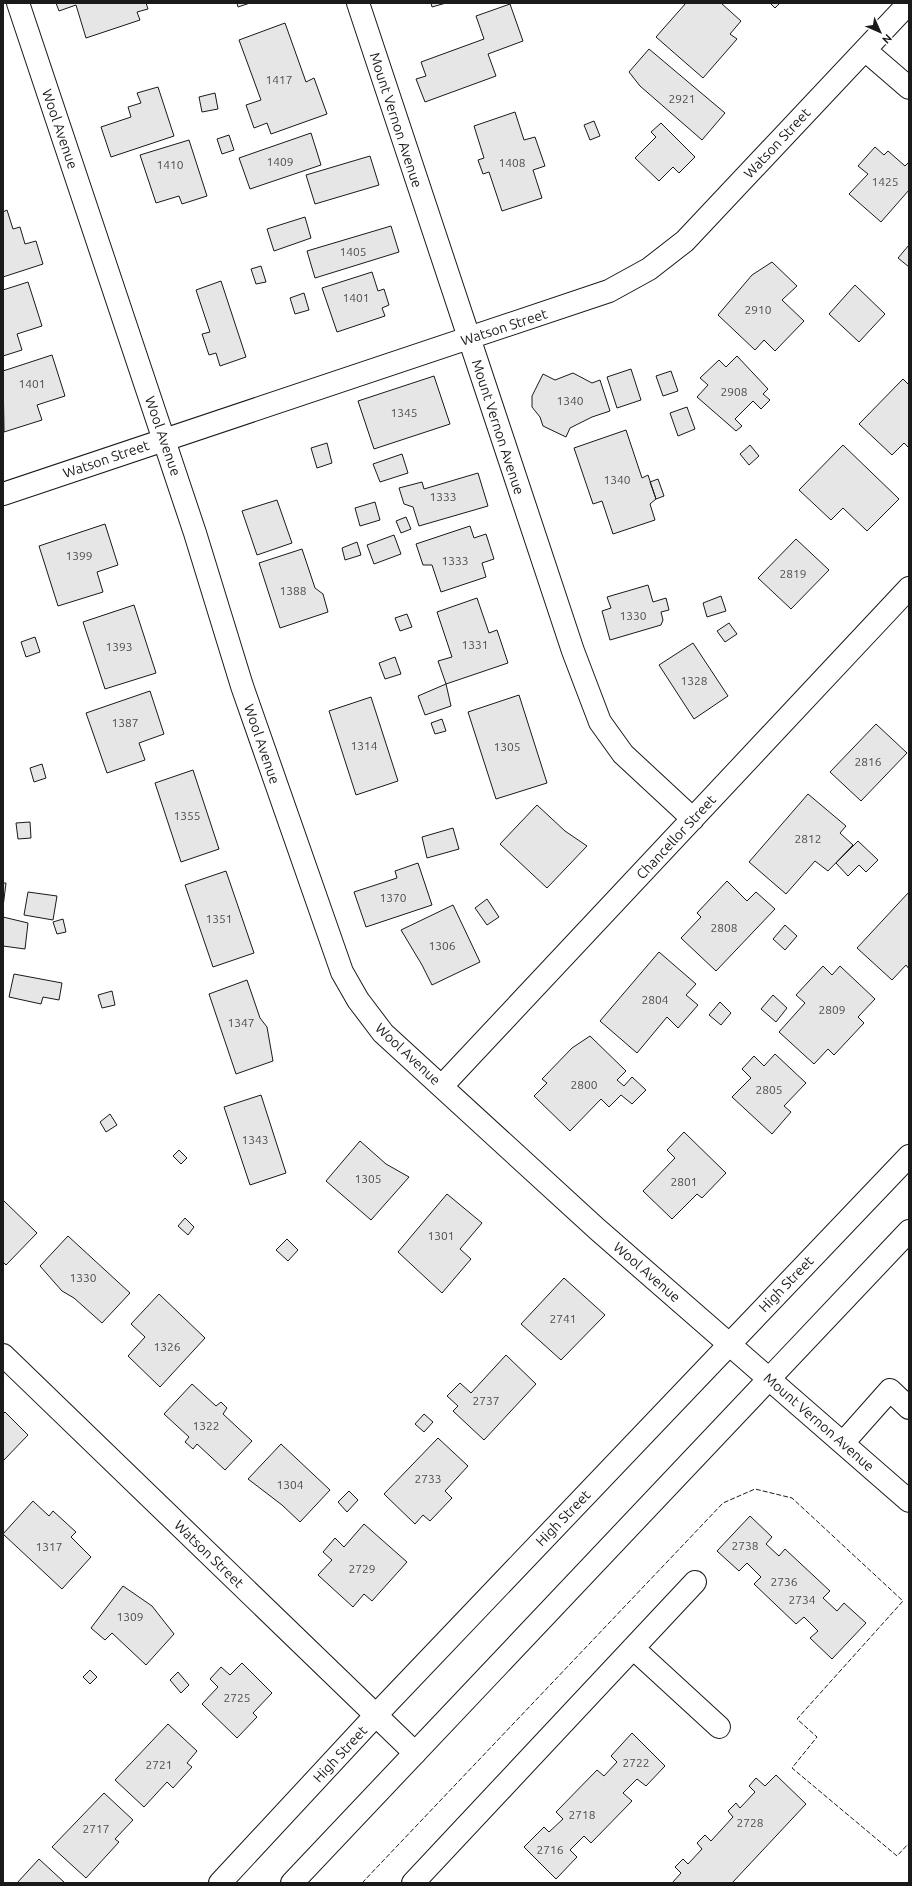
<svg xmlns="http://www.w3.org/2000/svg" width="912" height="1886" font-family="Ubuntu,sans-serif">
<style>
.building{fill:#e6e6e6;stroke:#1a1a1a}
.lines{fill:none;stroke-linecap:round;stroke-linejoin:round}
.minor-casing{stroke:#1a1a1a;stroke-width:24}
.major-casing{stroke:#1a1a1a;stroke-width:24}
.minor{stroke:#fff;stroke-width:22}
.major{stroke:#fff;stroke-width:22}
.fence{stroke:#1a1a1a;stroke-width:1;stroke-dasharray:5 2;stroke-linecap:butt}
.labels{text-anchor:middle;stroke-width:3;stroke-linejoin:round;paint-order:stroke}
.number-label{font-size:12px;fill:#4d4d4d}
.street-label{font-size:14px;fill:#1a1a1a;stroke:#fff}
</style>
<rect width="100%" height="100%" fill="#fff"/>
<path class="building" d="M 56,3 L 146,3 L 148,9 L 137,12 L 140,20 L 86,38 L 76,5 L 59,11 Z
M 237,3 L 250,3 L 238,7 Z
M 431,3 L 446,3 L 432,7 Z
M 686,3 L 721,3 L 741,21 L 730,34 L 737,39 L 703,78 L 656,37 Z
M 770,3 L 780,3 L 775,8 Z
M 510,4 L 523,41 L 488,54 L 496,76 L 425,102 L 416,79 L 426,76 L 421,62 L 484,39 L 476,16 Z
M 285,23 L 306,82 L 314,78 L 327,114 L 271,134 L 267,123 L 254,128 L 246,105 L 261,100 L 239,40 Z
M 649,49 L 725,113 L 702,140 L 640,86 L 629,72 Z
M 158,87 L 174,136 L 111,157 L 101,127 L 131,117 L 128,107 L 141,103 L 137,93 Z
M 215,93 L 218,109 L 202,112 L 199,97 Z
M 515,112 L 524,140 L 535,137 L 545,166 L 533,170 L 542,198 L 502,211 L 489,172 L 483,174 L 478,160 L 484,158 L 474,126 Z
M 594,121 L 600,136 L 590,140 L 584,125 Z
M 661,123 L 695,157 L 679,173 L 673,167 L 659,181 L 635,158 L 656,137 L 651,132 Z
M 311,133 L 321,165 L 250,189 L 239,158 Z
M 229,135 L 234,150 L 222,154 L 217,139 Z
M 189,140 L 207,196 L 182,204 L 179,196 L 156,203 L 140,155 Z
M 875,147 L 884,155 L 888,151 L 905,166 L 909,162 L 909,190 L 881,222 L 849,194 L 868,174 L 858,166 Z
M 370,156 L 379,185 L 315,204 L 306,175 Z
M 7,210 L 13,229 L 20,227 L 25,244 L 36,241 L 43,264 L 3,277 L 3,212 Z
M 305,217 L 311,238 L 274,251 L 267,229 Z
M 391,226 L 399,252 L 315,278 L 307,251 Z
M 909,245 L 909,267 L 898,258 Z
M 772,262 L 797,286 L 782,300 L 804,321 L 775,351 L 764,340 L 755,350 L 718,315 L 752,275 Z
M 261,266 L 266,282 L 256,284 L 251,269 Z
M 372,272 L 378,291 L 384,289 L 389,305 L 382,308 L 385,316 L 337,332 L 322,288 Z
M 221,281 L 246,357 L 220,366 L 216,353 L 209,355 L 202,334 L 210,332 L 196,290 Z
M 28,282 L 42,326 L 17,334 L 22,350 L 3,356 L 3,290 Z
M 855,285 L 885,314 L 859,342 L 829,314 Z
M 304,293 L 309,310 L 295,314 L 290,298 Z
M 52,355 L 65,396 L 37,405 L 42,420 L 4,432 L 3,371 Z
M 737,356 L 768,389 L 763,394 L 770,400 L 761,409 L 753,401 L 735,419 L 742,426 L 736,431 L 697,397 L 708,385 L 700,378 L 719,360 L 726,367 Z
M 631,369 L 641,400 L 617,408 L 607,377 Z
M 671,371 L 678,391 L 663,396 L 656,376 Z
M 573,373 L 592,383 L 600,380 L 610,411 L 592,417 L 570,428 L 566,437 L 543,426 L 540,417 L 532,407 L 532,396 L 543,374 L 555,380 Z
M 434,376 L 450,424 L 374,449 L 358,401 Z
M 903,379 L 909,385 L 909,448 L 904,443 L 892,455 L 859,424 Z
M 687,407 L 695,429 L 678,436 L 670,413 Z
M 626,430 L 642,478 L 648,475 L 656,499 L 650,504 L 655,520 L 613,534 L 602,501 L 593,504 L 574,448 Z
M 327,443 L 332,463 L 317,468 L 311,448 Z
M 750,445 L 759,456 L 749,465 L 740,454 Z
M 843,445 L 899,499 L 867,531 L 843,508 L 831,520 L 799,490 Z
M 402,454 L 408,473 L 380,482 L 373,464 Z
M 478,473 L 488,506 L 419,526 L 413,507 L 404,504 L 399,488 L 422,482 L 424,489 Z
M 658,479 L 664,496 L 656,499 L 650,482 Z
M 277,500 L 292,543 L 257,555 L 242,511 Z
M 375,502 L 380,520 L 360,526 L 355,508 Z
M 406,517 L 411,529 L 401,533 L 396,521 Z
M 105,524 L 118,565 L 97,572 L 103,592 L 58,606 L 39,546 Z
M 470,526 L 474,538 L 486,534 L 494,559 L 482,563 L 486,577 L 441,592 L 432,565 L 423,565 L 416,544 Z
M 394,535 L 401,554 L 374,564 L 367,545 Z
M 796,539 L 829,570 L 791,609 L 758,578 Z
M 357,542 L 361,555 L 345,560 L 342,548 Z
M 302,549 L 315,588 L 323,594 L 328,612 L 280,628 L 259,563 Z
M 648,585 L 653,602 L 666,598 L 669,610 L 661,612 L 663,620 L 661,625 L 610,640 L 602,611 L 611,608 L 607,597 Z
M 721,596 L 726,611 L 707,617 L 703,603 Z
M 477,598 L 489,633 L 497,630 L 508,663 L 446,684 L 438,661 L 452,657 L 437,612 Z
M 134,605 L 156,673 L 105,689 L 83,622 Z
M 407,614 L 412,627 L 400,631 L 395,618 Z
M 729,623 L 737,634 L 725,642 L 717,631 Z
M 35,637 L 40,652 L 26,657 L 21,642 Z
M 693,643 L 728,696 L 694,719 L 659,665 Z
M 395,657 L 401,674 L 385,679 L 379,663 Z
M 446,684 L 451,706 L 425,715 L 418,696 Z
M 150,691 L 164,734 L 139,743 L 145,760 L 107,773 L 86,713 Z
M 519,695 L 547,783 L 496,799 L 468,712 Z
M 371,697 L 398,781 L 356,795 L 329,711 Z
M 442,719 L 446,731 L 435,734 L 431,723 Z
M 876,724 L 907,753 L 861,801 L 830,772 Z
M 42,764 L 46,778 L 34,782 L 30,768 Z
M 193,770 L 219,849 L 181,862 L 155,783 Z
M 808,794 L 846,826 L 840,833 L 853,845 L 828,871 L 815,861 L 786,894 L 749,862 Z
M 537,805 L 565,831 L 587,846 L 547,888 L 500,844 Z
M 30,822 L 31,838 L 18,839 L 16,823 Z
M 453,828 L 459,849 L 427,858 L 422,837 Z
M 858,841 L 878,860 L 866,872 L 859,865 L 848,876 L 836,863 Z
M 418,863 L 432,905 L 366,927 L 354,892 L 397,878 L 395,871 Z
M 226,871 L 254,953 L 213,967 L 185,885 Z
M 727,881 L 747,901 L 756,892 L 775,909 L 716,971 L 681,938 L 701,917 L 697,913 Z
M 3,883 L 6,883 L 3,907 Z
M 28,892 L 57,896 L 53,920 L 24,915 Z
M 909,892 L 909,969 L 906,965 L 892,980 L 857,948 Z
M 487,899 L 499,917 L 487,925 L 475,908 Z
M 453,905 L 480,962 L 432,985 L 422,965 L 401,930 Z
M 3,917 L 28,923 L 25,949 L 3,946 Z
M 63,919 L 66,932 L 57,934 L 53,922 Z
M 785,925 L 797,936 L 785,950 L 773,939 Z
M 659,952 L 696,984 L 686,995 L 698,1005 L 678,1028 L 667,1017 L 637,1053 L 600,1021 Z
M 823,966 L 832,975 L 840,966 L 875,999 L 858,1017 L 864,1023 L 834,1055 L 828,1049 L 814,1064 L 779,1032 L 805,1003 L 796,995 Z
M 14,974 L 62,983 L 59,1000 L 43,997 L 41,1004 L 9,997 Z
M 247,980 L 260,1018 L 267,1027 L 273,1061 L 236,1074 L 209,994 Z
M 112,991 L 115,1005 L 102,1008 L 98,995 Z
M 773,995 L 787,1008 L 776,1022 L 761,1009 Z
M 720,1002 L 731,1013 L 721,1025 L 709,1015 Z
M 590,1036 L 626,1071 L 617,1080 L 624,1086 L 632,1077 L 646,1090 L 632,1104 L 621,1095 L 609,1107 L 601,1099 L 570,1131 L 534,1096 L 547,1083 L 542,1079 L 572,1048 Z
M 775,1054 L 806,1083 L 784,1106 L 791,1112 L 772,1134 L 732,1097 L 751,1078 L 742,1069 L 754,1056 L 764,1066 Z
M 261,1095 L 286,1173 L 250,1185 L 224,1107 Z
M 110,1114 L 117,1125 L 106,1132 L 100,1122 Z
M 684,1132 L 726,1173 L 702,1198 L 697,1194 L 672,1219 L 643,1191 L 675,1158 L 667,1150 Z
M 360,1141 L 386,1164 L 409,1177 L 371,1220 L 326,1181 Z
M 179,1150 L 187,1158 L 181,1164 L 173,1156 Z
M 447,1194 L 482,1223 L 460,1249 L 471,1259 L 442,1293 L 398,1252 Z
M 3,1200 L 37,1233 L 6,1265 L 3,1262 Z
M 185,1218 L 194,1227 L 188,1235 L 178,1226 Z
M 68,1236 L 130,1293 L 102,1323 L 74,1298 L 62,1291 L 40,1266 Z
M 287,1239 L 298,1250 L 288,1261 L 276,1250 Z
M 564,1278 L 605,1315 L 561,1360 L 521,1324 Z
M 159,1294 L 205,1338 L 160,1387 L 128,1356 L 145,1337 L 131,1324 Z
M 506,1355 L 536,1384 L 484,1440 L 453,1411 L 458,1406 L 447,1396 L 460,1383 L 471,1393 Z
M 192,1384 L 216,1406 L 221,1402 L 227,1408 L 223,1414 L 252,1441 L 225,1470 L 197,1444 L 193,1449 L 185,1442 L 189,1437 L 164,1414 Z
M 5,1412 L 28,1435 L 3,1461 L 3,1414 Z
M 424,1414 L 433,1422 L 424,1432 L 415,1424 Z
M 438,1438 L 468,1466 L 445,1491 L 452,1498 L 430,1521 L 423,1515 L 415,1524 L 384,1494 Z
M 281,1444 L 330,1490 L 300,1522 L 282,1505 L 248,1479 Z
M 349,1491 L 358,1500 L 347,1512 L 338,1502 Z
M 33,1501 L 49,1516 L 53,1511 L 76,1532 L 71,1537 L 91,1557 L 62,1589 L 3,1534 Z
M 750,1516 L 772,1537 L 766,1544 L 779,1556 L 785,1549 L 830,1591 L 823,1598 L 837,1611 L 844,1603 L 866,1623 L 832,1659 L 810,1638 L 818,1631 L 804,1617 L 796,1624 L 754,1584 L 761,1577 L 747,1563 L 739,1571 L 717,1551 Z
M 364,1524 L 407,1562 L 372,1601 L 364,1594 L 353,1607 L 318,1575 L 332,1560 L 323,1552 L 335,1538 L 344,1547 Z
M 123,1586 L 152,1606 L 174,1634 L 146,1665 L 112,1633 L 105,1640 L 91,1628 Z
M 242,1663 L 272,1693 L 253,1713 L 257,1717 L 237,1738 L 202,1704 L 218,1687 L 210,1679 L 221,1667 L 230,1675 Z
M 90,1670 L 97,1677 L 90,1684 L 83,1677 Z
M 178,1672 L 189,1685 L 181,1693 L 170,1680 Z
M 168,1724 L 197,1751 L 187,1763 L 192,1767 L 173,1788 L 167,1782 L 144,1807 L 115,1780 Z
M 632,1733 L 665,1766 L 646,1786 L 637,1779 L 623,1793 L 632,1801 L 591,1843 L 584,1836 L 570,1850 L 577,1857 L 556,1879 L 524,1847 L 544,1827 L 549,1832 L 563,1819 L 556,1812 L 597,1770 L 604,1776 L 617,1762 L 611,1756 Z
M 776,1775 L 806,1804 L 732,1883 L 672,1883 L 681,1873 L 675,1867 L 683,1859 L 688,1864 L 702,1849 L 697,1843 L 705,1835 L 711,1841 L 733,1817 L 728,1811 L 736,1803 L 740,1808 L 755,1792 L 749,1786 L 756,1778 L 765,1786 Z
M 104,1793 L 133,1820 L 115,1839 L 119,1842 L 86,1878 L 52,1847 Z
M 39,1859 L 65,1883 L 17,1883 Z"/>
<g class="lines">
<g class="minor-casing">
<path id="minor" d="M 18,3 L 195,533 L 242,686 L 342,972 L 358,1000 L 383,1033 L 597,1229 L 909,1501
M 358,3 L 573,651 L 600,722 L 623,754 L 693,819
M 865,50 L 909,88
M 3,494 L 609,291 L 649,269 L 685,241 L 909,3
M 442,1086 L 909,588
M 3,1355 L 415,1753
M 843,1443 L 890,1390 L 909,1408
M 633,1648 L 719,1727
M 413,1883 L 695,1582"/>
</g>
<g class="major-casing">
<path id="major" d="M 220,1883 L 376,1715 L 909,1156
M 292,1883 L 909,1231"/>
</g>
<use href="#minor" class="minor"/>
<use href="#major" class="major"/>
<path class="fence" d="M 362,1883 L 723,1503 L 755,1489 L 792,1498 L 903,1601 L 797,1719 L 817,1737 L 792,1768 L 897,1856 L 909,1843"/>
</g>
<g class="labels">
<g class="number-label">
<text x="279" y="84">1417</text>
<text x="682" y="103">2921</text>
<text x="280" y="166">1409</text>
<text x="512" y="167">1408</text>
<text x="170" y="169">1410</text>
<text x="885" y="186">1425</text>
<text x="353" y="256">1405</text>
<text x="356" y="302">1401</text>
<text x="758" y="314">2910</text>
<text x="32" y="388">1401</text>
<text x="734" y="396">2908</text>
<text x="570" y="405">1340</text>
<text x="404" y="417">1345</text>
<text x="617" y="484">1340</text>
<text x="443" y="501">1333</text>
<text x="79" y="560">1399</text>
<text x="455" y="565">1333</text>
<text x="793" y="578">2819</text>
<text x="293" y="595">1388</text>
<text x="633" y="620">1330</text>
<text x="475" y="649">1331</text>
<text x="119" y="651">1393</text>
<text x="694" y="685">1328</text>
<text x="125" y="727">1387</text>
<text x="364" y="750">1314</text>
<text x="507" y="751">1305</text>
<text x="868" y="766">2816</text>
<text x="187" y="820">1355</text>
<text x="808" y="843">2812</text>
<text x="393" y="902">1370</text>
<text x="219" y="923">1351</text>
<text x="724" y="932">2808</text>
<text x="442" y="950">1306</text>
<text x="655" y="1004">2804</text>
<text x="832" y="1014">2809</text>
<text x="241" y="1027">1347</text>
<text x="584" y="1089">2800</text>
<text x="769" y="1094">2805</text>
<text x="255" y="1144">1343</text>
<text x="368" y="1183">1305</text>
<text x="684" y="1186">2801</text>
<text x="441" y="1240">1301</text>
<text x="83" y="1282">1330</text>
<text x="563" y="1323">2741</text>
<text x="167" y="1351">1326</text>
<text x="486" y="1405">2737</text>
<text x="206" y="1430">1322</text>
<text x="428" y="1483">2733</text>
<text x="290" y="1489">1304</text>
<text x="745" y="1550">2738</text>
<text x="49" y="1551">1317</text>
<text x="362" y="1573">2729</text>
<text x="784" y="1586">2736</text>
<text x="802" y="1604">2734</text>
<text x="130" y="1621">1309</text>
<text x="237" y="1702">2725</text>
<text x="636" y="1767">2722</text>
<text x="159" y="1769">2721</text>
<text x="582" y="1819">2718</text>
<text x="750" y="1827">2728</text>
<text x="96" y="1833">2717</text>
<text x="550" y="1854">2716</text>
</g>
<g class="street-label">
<text transform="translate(396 120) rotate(72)" y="5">Mount Vernon Avenue</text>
<text transform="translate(60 129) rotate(71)" y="5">Wool Avenue</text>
<text transform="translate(777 143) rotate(-47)" y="5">Watson Street</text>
<text transform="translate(504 327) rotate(-18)" y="5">Watson Street</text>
<text transform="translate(498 427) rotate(72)" y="5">Mount Vernon Avenue</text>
<text transform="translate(163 436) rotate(71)" y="5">Wool Avenue</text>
<text transform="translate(106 459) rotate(-19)" y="5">Watson Street</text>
<text transform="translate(262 744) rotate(71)" y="5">Wool Avenue</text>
<text transform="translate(676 837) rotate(-47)" y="5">Chancellor Street</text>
<text transform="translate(408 1054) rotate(43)" y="5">Wool Avenue</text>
<text transform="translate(647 1272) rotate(41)" y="5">Wool Avenue</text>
<text transform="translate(786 1284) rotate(-46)" y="5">High Street</text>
<text transform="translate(819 1422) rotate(41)" y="5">Mount Vernon Avenue</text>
<text transform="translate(563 1518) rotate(-46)" y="5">High Street</text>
<text transform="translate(209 1554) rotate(44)" y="5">Watson Street</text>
<text transform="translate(340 1754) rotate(-47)" y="5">High Street</text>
</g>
</g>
<rect width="912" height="1886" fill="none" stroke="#1a1a1a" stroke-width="8"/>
<g transform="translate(880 32) rotate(135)" stroke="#ffffff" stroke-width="3" paint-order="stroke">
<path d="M0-3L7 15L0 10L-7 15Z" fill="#1a1a1a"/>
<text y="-6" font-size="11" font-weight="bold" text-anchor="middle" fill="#1a1a1a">N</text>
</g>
</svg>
